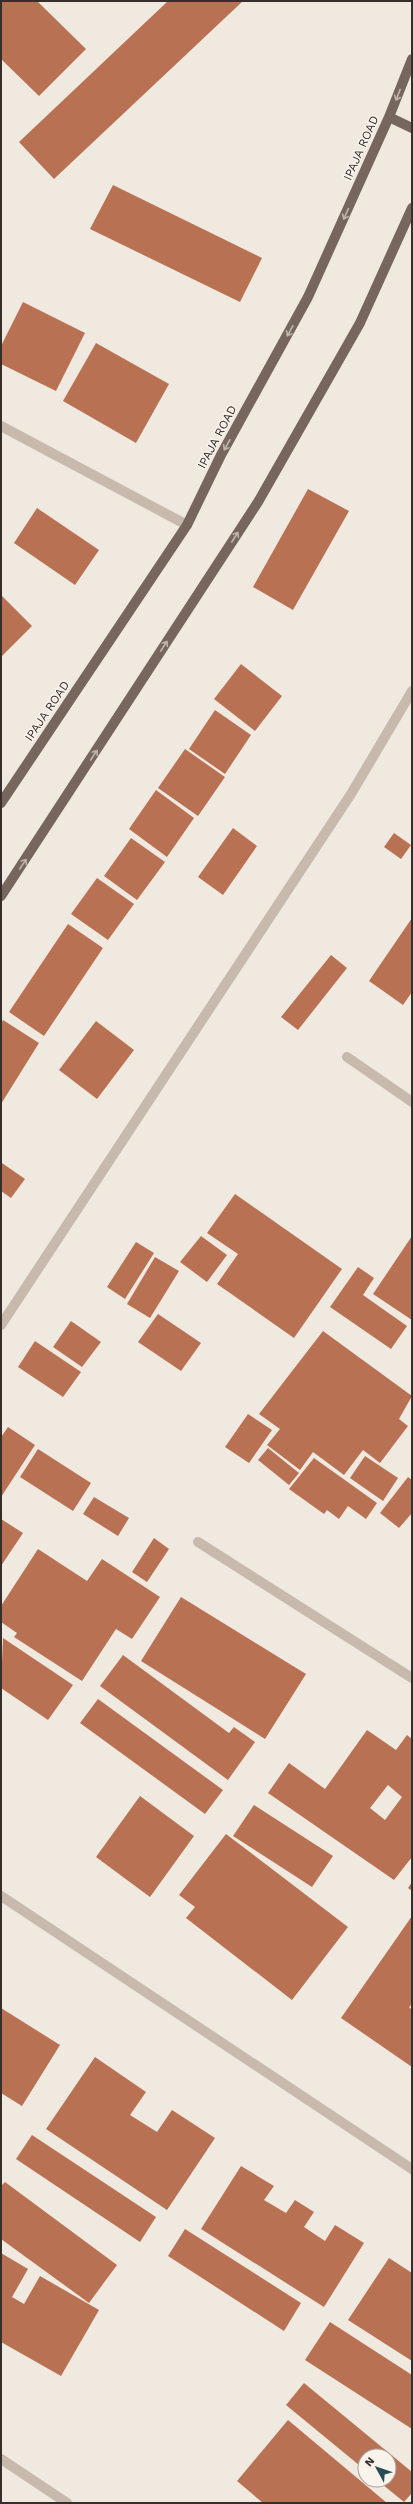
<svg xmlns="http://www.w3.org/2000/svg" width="413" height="2504" font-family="'Work Sans',sans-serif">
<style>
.building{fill:#b97154;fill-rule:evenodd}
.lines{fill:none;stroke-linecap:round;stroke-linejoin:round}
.minor{stroke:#c7b9ac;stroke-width:10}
.major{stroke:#76665d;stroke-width:10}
.oneway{stroke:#beb4ab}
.labels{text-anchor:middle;stroke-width:3;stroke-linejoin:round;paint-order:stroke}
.street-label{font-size:12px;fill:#362e2a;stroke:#f8f3eb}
</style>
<rect width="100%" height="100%" fill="#f0e9df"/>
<path class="building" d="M 1,1 L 37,1 L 86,49 L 39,96 L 1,59 Z
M 168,1 L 243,1 L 54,179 L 19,142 Z
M 113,185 L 262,258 L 240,302 L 90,229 Z
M 23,302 L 85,333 L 56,391 L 1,364 L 1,346 Z
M 96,343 L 169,384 L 136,443 L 63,401 Z
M 308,489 L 349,511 L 293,610 L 253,587 Z
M 37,508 L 99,550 L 75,585 L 14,543 Z
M 1,595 L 32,626 L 1,657 Z
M 241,664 L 282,696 L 255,731 L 214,699 Z
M 215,710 L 251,735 L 225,774 L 189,749 Z
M 185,749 L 225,777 L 198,816 L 158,788 Z
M 156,790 L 194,818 L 167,857 L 129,829 Z
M 233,828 L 257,846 L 223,895 L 198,877 Z
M 394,833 L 411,845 L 401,859 L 384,847 Z
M 131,838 L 165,862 L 137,900 L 104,876 Z
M 97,878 L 134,904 L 108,940 L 71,914 Z
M 412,918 L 412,992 L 403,1005 L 369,981 Z
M 68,924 L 103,948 L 44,1036 L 9,1012 Z
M 331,955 L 347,968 L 298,1030 L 281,1017 Z
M 3,1020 L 39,1043 L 1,1104 L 1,1024 Z
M 96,1021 L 134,1050 L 97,1099 L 59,1070 Z
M 2,1163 L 25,1179 L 11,1198 L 1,1191 Z
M 235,1194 L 342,1269 L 294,1338 L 217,1284 L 238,1254 L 207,1233 Z
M 201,1236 L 227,1255 L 207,1282 L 180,1262 Z
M 412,1236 L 412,1320 L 373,1294 Z
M 136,1242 L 154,1253 L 125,1299 L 107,1287 Z
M 155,1257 L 179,1271 L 150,1318 L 127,1304 Z
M 358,1267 L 374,1278 L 363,1295 L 407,1326 L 391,1349 L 330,1307 Z
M 158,1314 L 201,1343 L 181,1371 L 138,1342 Z
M 71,1321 L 101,1342 L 82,1367 L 53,1347 Z
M 323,1331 L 412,1396 L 399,1419 L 408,1426 L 380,1463 L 363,1450 L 344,1475 L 313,1452 L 300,1470 L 267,1445 L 280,1429 L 259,1414 Z
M 35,1341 L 81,1372 L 63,1397 L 18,1367 Z
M 248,1414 L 272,1430 L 249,1463 L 225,1447 Z
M 8,1427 L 35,1445 L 1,1497 L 1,1437 Z
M 268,1448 L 299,1473 L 289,1485 L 258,1460 Z
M 38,1449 L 91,1483 L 73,1511 L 20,1477 Z
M 365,1456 L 398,1478 L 383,1501 L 350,1478 Z
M 314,1458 L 377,1503 L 366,1519 L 348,1506 L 339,1519 L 327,1510 L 324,1514 L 289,1489 Z
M 408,1477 L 412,1480 L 412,1513 L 399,1528 L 380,1513 Z
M 94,1497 L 129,1518 L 118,1536 L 83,1514 Z
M 1,1519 L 23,1533 L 1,1566 Z
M 154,1538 L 169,1549 L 147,1582 L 132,1572 Z
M 38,1549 L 87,1581 L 102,1559 L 160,1597 L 132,1639 L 116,1629 L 82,1681 L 14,1637 L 17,1633 L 1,1622 L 1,1606 Z
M 181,1597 L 306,1674 L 265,1739 L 141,1661 Z
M 3,1638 L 73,1685 L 48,1720 L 1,1688 Z
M 123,1655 L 229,1733 L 234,1727 L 255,1742 L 228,1780 L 100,1686 Z
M 98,1699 L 223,1790 L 205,1814 L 80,1723 Z
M 367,1730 L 396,1750 L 407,1735 L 412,1739 L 412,1857 L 394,1880 L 268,1793 L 289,1763 L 325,1789 ZM 388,1785 L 402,1797 L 385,1820 L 370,1808 Z
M 140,1796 L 194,1836 L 150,1897 L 96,1857 Z
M 254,1805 L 333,1856 L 312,1887 L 233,1836 Z
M 226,1834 L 348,1927 L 292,2000 L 186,1918 L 195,1907 L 179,1895 Z
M 412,1882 L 412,1891 L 408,1888 Z
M 412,1916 L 412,2003 L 409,2008 L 412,2009 L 412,2067 L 341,2018 Z
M 1,2008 L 60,2045 L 22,2106 L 1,2093 Z
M 95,2057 L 146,2092 L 130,2115 L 157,2132 L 172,2110 L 215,2138 L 167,2210 L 46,2129 Z
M 32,2135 L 156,2217 L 140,2242 L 16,2159 Z
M 241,2166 L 274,2186 L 264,2200 L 286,2213 L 295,2200 L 314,2212 L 304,2227 L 325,2241 L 335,2225 L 364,2243 L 324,2307 L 201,2229 Z
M 5,2182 L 117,2265 L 89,2303 L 1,2239 L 1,2186 Z
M 185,2229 L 301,2303 L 284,2331 L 168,2256 Z
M 1,2253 L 28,2269 L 12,2297 L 24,2304 L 40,2276 L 99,2310 L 61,2376 L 1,2342 Z
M 389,2258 L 412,2273 L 412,2361 L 348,2320 Z
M 330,2322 L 412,2375 L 412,2429 L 305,2360 Z
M 304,2383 L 412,2472 L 412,2493 L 404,2502 L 377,2480 L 389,2480 L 389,2456 L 365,2456 L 365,2470 L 286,2405 Z
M 288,2420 L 387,2503 L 263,2503 L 237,2481 Z"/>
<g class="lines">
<path class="minor" d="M 1,426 L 187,525
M 347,1057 L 412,1102
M 1,1325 L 351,794 L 412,691
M 198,1542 L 412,1678
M 1,1896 L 412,2169
M 1,2459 L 67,2503"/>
<path class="major" d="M 389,117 L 412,128
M 1,803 L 187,525 L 221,455 L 308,297 L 389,117 L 412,59
M 1,896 L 258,502 L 360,323 L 412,208"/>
</g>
<defs><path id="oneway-shaft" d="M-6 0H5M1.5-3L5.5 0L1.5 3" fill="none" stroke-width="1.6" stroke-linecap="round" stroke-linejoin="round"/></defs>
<g class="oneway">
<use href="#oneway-shaft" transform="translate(398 95) rotate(111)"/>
<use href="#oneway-shaft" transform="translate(346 214) rotate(114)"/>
<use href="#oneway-shaft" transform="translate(290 331) rotate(119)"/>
<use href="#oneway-shaft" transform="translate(227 445) rotate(119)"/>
<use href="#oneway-shaft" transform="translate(235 537) rotate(-57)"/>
<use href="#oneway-shaft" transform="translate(164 646) rotate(-57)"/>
<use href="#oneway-shaft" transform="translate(94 755) rotate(-57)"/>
<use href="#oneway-shaft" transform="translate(23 864) rotate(-56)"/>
</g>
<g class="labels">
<g class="street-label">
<text transform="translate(361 148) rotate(-66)" y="4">IPAJA ROAD</text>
<text transform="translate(217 437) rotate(-62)" y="4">IPAJA ROAD</text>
<text transform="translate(47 711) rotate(-56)" y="4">IPAJA ROAD</text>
</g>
</g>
<rect width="413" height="2504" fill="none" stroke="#362e2a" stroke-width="4"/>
<g transform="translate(377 2468) rotate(310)"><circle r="19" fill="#f8f3eb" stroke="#aaa49e"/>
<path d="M0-3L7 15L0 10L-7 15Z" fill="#244e53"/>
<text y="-6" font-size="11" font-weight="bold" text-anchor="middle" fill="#362e2a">N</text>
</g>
</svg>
